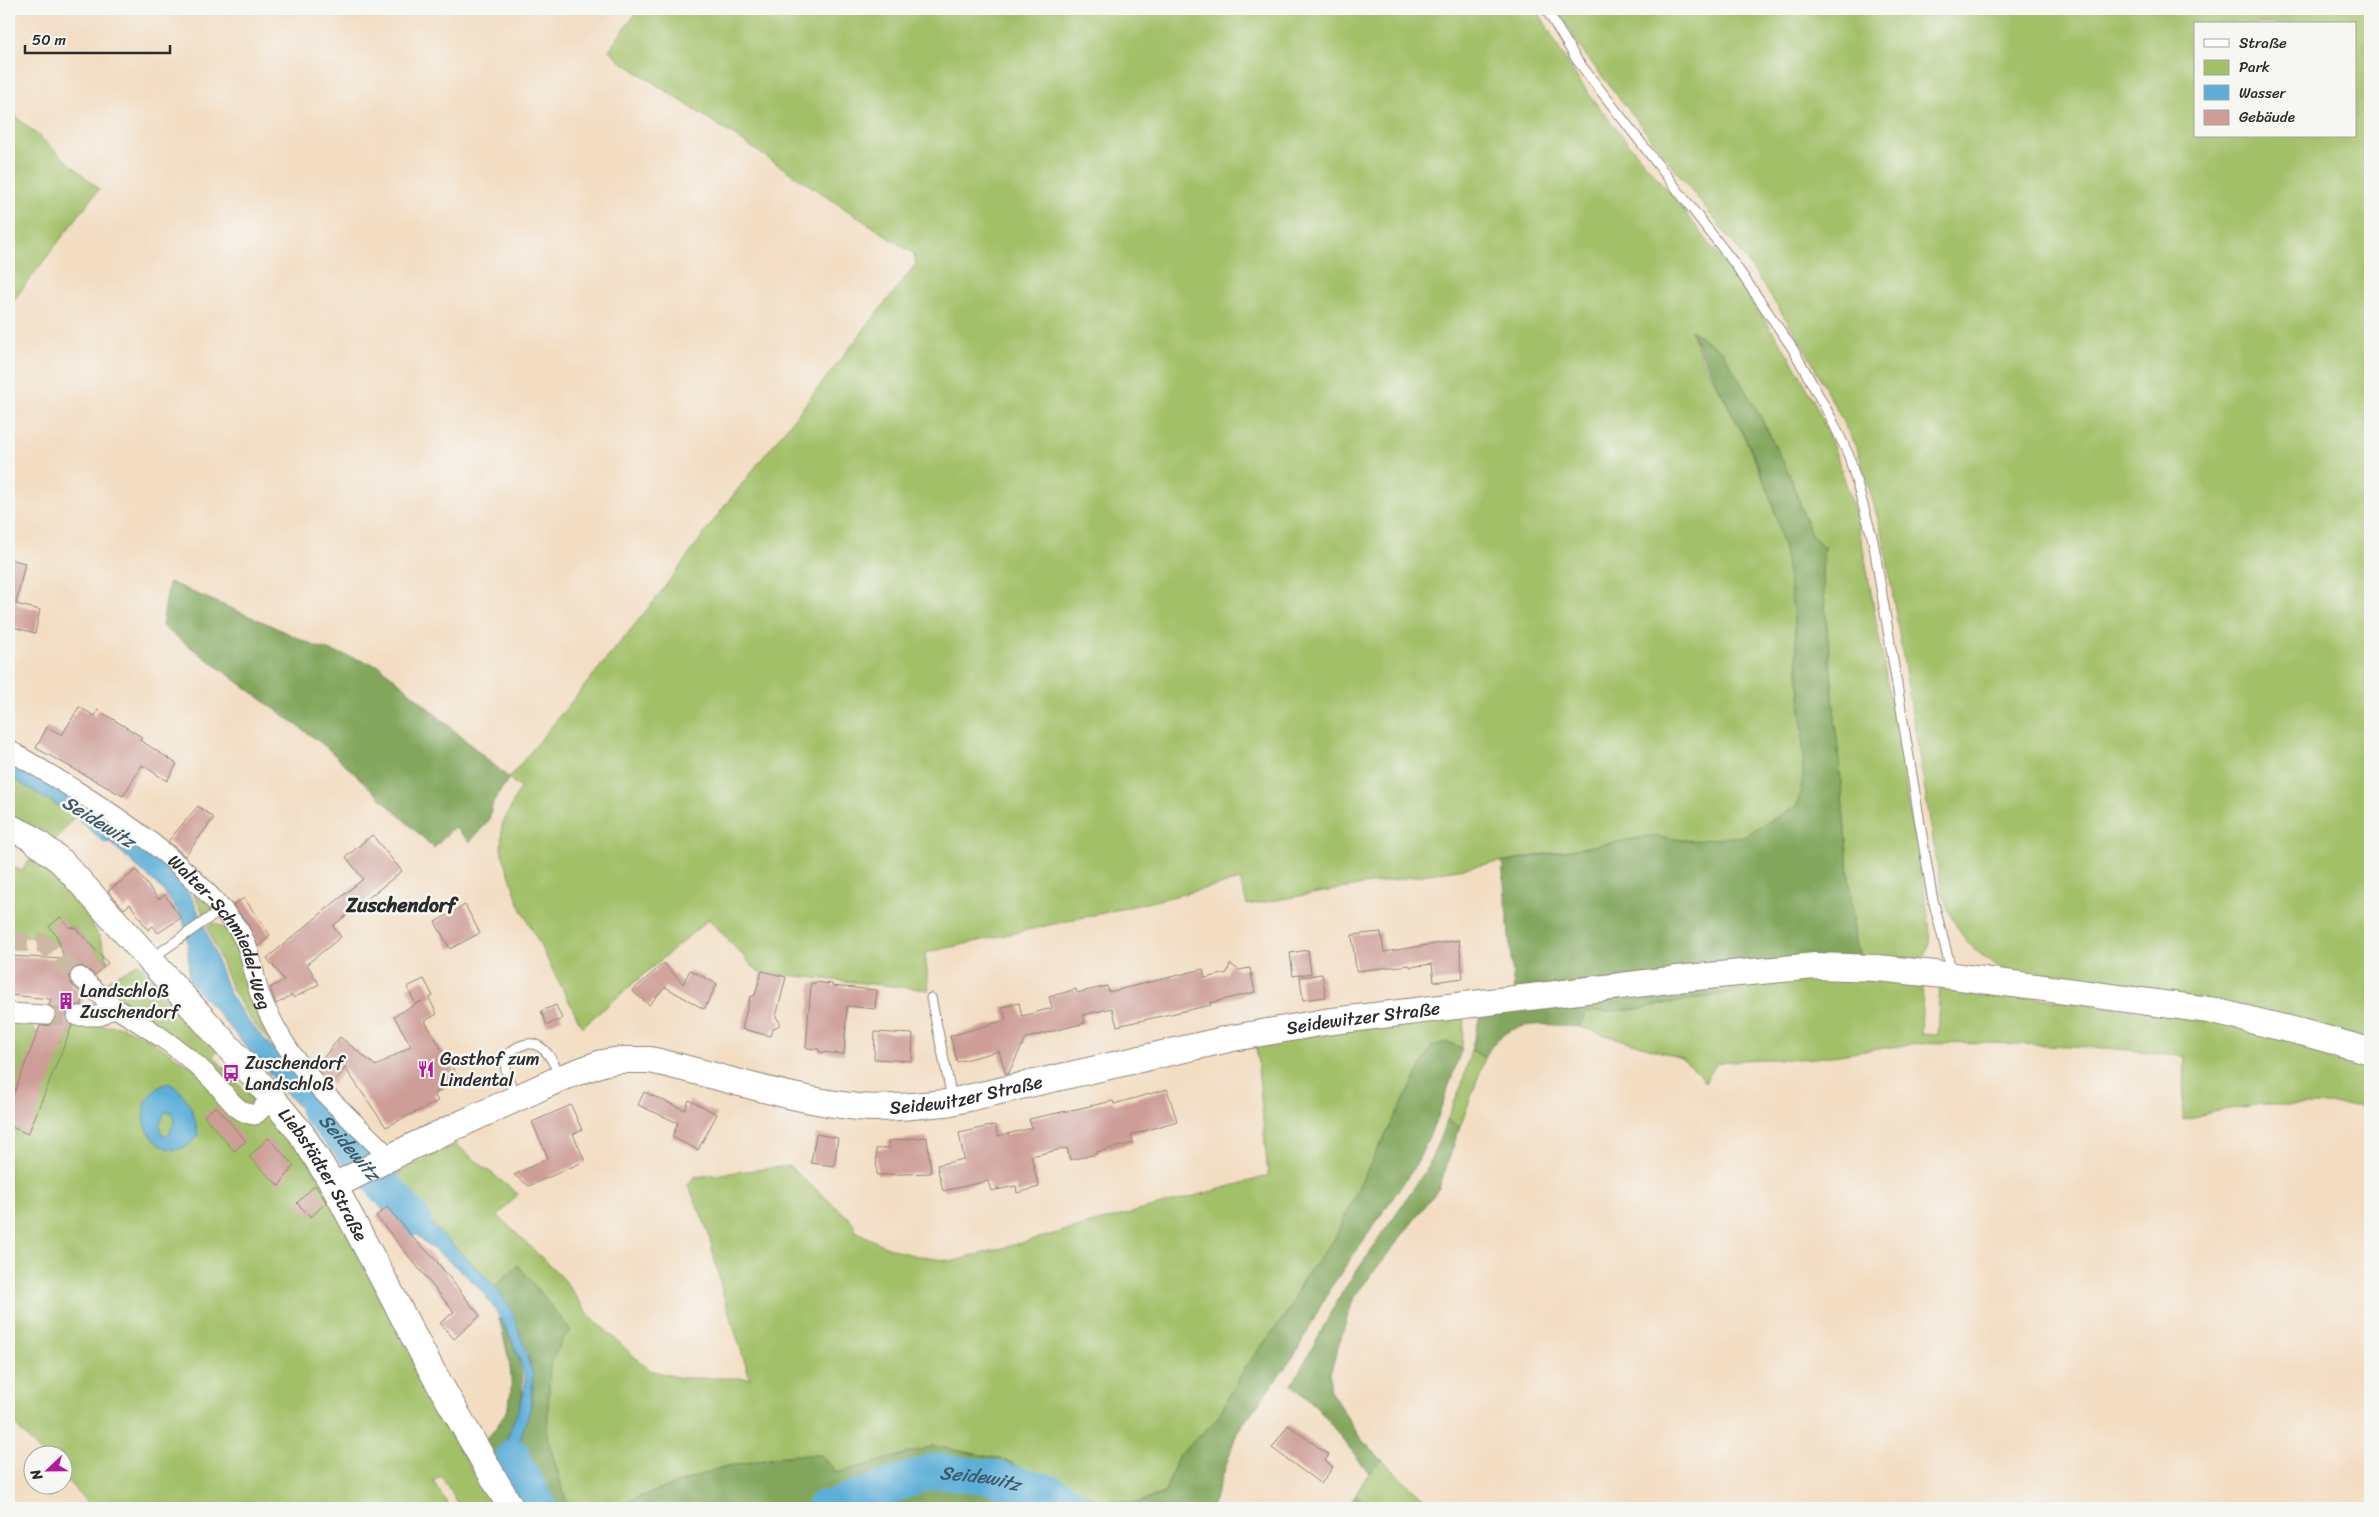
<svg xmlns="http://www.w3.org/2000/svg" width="2379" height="1517" font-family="Sriracha,sans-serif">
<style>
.green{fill:#a2c067;stroke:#667649;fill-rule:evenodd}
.forest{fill:#81a65c;stroke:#566844}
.water{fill:#5dafd8;stroke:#446d82;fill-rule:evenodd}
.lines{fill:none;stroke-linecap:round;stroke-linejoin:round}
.river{stroke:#5dafd8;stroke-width:35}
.building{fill:#ce9d97}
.street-tunnel{stroke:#cbb9a4;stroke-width:19;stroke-dasharray:19 9;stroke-linecap:butt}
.lane-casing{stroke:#8f8476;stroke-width:11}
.street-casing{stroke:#8f8476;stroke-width:21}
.secondary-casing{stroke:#8f8476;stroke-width:28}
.lane{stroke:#fff;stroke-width:9}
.street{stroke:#fff;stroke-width:19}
.secondary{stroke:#fff;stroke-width:26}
.labels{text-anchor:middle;stroke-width:5;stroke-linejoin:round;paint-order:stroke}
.street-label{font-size:18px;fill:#2b2b2b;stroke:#f6f6f2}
.poi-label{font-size:18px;fill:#2b2b2b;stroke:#f6f6f2;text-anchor:start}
.water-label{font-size:19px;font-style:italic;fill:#3c5968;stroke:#f6f6f2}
.quarter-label{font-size:20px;font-weight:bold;fill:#2b2b2b;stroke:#f6f6f2}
</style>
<rect width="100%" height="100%" fill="#f6f6f2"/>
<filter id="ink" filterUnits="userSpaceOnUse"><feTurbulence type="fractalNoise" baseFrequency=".02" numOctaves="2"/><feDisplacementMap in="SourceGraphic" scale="10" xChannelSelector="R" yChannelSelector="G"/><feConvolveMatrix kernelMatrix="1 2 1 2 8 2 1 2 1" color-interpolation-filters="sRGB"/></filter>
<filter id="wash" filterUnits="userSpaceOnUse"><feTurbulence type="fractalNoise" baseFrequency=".0096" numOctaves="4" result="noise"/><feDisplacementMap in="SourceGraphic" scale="20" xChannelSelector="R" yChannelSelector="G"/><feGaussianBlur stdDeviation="1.12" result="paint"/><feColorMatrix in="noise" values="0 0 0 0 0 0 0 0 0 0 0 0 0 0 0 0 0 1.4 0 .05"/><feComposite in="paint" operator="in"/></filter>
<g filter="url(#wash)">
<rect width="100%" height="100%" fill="#f3ddc2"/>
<path class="green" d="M 639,9 L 1537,9 C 1547,26 1556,44 1566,61 C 1596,108 1634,149 1669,192 C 1710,243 1750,295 1785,350 C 1823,409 1846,475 1862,542 L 1925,895 C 1927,915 1940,957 1912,963 C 1900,965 1875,959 1862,958 L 1855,942 L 1822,572 L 1824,547 L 1811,535 L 1790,476 L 1758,412 L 1691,330 C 1697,354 1712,377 1724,398 C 1739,426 1753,454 1765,484 C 1790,541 1795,624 1799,685 C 1802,724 1808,768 1797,806 C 1780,816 1762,830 1743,836 C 1717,844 1678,840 1651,836 L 1247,905 L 1240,880 L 1134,906 L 925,953 L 929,990 L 758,972 L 709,919 L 582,1027 L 519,904 L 501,850 L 502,825 L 520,788 L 509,778 L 655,600 L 727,503 L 916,264 L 914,254 L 619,60 L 609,50 Z
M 1557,9 L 2370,9 L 2370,1041 L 2010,974 C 1970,950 1959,938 1942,894 L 1883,536 L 1858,451 L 1802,343 L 1744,257 L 1584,53 ZM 2195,24 L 2355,24 L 2355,136 L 2195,136 Z
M 12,113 L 99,189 L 9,306 L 9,116 Z
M 9,776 L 75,816 L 54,841 L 9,815 Z
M 30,859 C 61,881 102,925 108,963 L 75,928 L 69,927 L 56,935 L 60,946 L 43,938 L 9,936 L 9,866 L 22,871 Z
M 182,881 L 213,908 L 204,915 L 193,893 Z
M 214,923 L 237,934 L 239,950 L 277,1050 L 249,1018 L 232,989 L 207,926 Z
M 139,963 L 217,1052 L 213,1056 L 251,1097 L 253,1105 L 246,1104 L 115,1001 L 108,981 Z
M 1811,973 L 1923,984 L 1921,1034 L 1937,1035 L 1940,985 L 2207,1020 L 2370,1060 L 2370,1105 L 2255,1105 L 2217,1111 L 2183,1120 L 2185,1057 C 2130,1048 2074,1046 2019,1044 C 1982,1043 1945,1041 1908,1045 C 1877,1048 1846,1055 1814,1058 C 1781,1061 1748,1056 1716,1064 L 1705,1083 L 1698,1073 L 1681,1058 L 1580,1027 L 1585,1012 L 1630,1010 L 1735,992 L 1739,980 Z
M 1464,1015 L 1462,1048 L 1447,1042 L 1432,1047 L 1364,1176 L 1335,1238 L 1302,1281 L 1290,1309 L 1244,1369 L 1216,1420 L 1178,1456 L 1165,1492 L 1138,1503 L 1099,1500 L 1068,1486 L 1031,1474 L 1006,1460 L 934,1446 L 837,1473 L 794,1455 L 723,1467 L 609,1508 L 573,1508 L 566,1500 L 547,1436 L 550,1365 L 563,1338 L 571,1331 L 518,1265 L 495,1286 L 435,1228 L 390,1177 L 455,1144 L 518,1194 L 498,1216 L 562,1277 L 590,1316 L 649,1370 L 682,1378 L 750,1378 L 723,1294 L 708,1231 L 688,1185 L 694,1177 L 789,1166 L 852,1221 L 856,1231 C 894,1253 911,1256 954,1261 L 1268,1176 L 1256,1043 Z
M 9,1022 L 26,1022 L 38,1033 L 63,1049 L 73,1024 L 122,1027 L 145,1037 L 198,1071 L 243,1120 L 271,1112 L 308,1160 L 418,1362 L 467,1461 L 494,1508 L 461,1508 L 441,1476 L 433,1481 L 450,1508 L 92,1508 L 63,1476 L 62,1454 L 42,1454 L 9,1418 Z
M 1471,1050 L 1485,1058 L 1460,1127 L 1447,1120 L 1462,1084 Z
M 1382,1460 L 1434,1508 L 1370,1508 L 1356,1494 L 1369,1473 Z"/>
<path class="forest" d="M 1691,330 L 1723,352 L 1758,412 L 1790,476 L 1811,535 L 1824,547 L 1822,572 L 1855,942 L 1862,958 L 1514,990 L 1502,862 L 1651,836 L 1689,841 L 1743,836 L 1797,806 C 1808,770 1802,730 1800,693 C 1795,624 1790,553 1767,487 C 1747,432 1713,383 1691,330 Z
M 169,582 L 268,624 L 315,646 L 380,666 L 509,778 L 493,802 L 489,820 L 470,842 L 454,827 L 434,848 L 325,746 L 162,626 Z
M 1739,980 L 1735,992 L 1630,1010 L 1586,1012 L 1580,1027 C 1543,1024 1503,1017 1485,1058 L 1471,1050 L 1480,1016 L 1486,1011 Z
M 1447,1042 L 1462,1048 L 1438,1117 L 1416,1165 L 1329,1290 L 1296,1353 L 1237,1432 L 1212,1508 L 609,1508 L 723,1467 L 794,1455 L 821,1455 L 837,1473 L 934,1446 L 1006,1460 L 1031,1474 L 1069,1486 L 1099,1500 L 1138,1503 L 1165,1493 L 1178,1456 L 1216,1420 L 1244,1369 L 1290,1309 L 1302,1281 L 1335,1238 L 1364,1176 L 1432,1046 Z
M 1447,1120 L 1460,1127 L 1439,1188 L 1354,1297 L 1330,1373 L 1330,1391 L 1361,1439 L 1382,1460 L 1369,1473 L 1318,1408 L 1292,1385 L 1343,1291 L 1428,1167 Z
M 518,1265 L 571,1331 L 563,1338 L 550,1365 L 547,1436 L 566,1500 L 573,1508 L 525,1508 L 485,1441 C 493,1431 502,1421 507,1409 C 518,1381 505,1346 499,1318 C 517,1348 530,1377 518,1413 C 514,1428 503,1440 506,1457 C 509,1472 522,1488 530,1501 L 539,1497 C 532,1481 517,1463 518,1444 C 519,1433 527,1422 530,1411 C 540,1367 519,1322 495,1286 Z
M 1356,1494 L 1370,1508 L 1347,1508 Z"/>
<path class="water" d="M 9,761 L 133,836 L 172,873 L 190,895 L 201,917 L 229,992 L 246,1019 L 355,1139 L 343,1148 L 295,1103 L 189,980 L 188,944 L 183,918 L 163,890 L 110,842 L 105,843 L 75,816 L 9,776 Z
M 168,1083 C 187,1091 196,1116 198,1135 C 165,1182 113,1103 168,1083 ZM 165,1112 L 171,1112 L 175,1119 L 169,1135 L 162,1134 L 160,1124 Z
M 390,1177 L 435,1228 L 495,1286 L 512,1311 L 533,1374 L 530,1411 L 518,1444 L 522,1464 L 539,1497 L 530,1501 C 522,1488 510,1473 506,1458 C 500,1435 531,1399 524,1373 C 516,1346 502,1318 485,1295 C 468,1274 443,1257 422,1240 C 405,1225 390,1206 377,1188 Z"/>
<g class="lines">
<g class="river">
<path id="s1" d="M 317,1109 L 413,1219"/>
<path d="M 513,1456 L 517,1467 L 540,1508"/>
<path id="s2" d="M 823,1508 L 832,1507 L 933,1471 L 991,1477 L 1053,1493 L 1076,1508"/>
</g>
</g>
<g id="blocks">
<path class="building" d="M 9,559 L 25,563 L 16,604 L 40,610 L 35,633 L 9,626 Z
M 79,707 L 95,716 L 98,710 L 142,737 L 140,740 L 177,764 L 167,781 L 142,765 L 123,796 L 36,748 L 47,727 L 62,735 Z
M 198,806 L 214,818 L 185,856 L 168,841 Z
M 372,835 L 402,871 L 333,926 L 341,937 L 307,964 L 319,984 L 294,998 L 292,995 L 276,1004 L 270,988 L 284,980 L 267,958 L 363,879 L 346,857 Z
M 136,870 L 158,899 L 165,895 L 181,918 L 158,933 L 153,926 L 148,930 L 130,904 L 124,909 L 108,891 Z
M 244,898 L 270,935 L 259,947 L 249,926 L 233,905 Z
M 465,905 L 480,933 L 450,949 L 435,922 Z
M 60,917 L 69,927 L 75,928 L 108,963 L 95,975 L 82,966 L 76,967 L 69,974 L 72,985 L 85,996 L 81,1005 L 72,1006 L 67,1011 L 67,1021 L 72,1026 L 28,1134 L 9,1126 L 9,1106 L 40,1026 L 50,1025 L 56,1015 L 55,1010 L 49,1005 L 51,999 L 9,995 L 9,956 L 65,959 L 56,935 L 49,927 Z
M 1381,932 L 1384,952 L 1459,940 L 1463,978 L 1434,982 L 1432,964 L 1410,967 L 1410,965 L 1356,971 L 1352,935 Z
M 1308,950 L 1311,973 L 1293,976 L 1290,953 Z
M 664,963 L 683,984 L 690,970 L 717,984 L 704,1009 L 665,987 L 649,1005 L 632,991 Z
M 1230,964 L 1239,970 L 1250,968 L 1255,992 L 1210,1003 L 1211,1005 L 1117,1026 L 1112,1008 L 1083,1015 L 1085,1023 L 1026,1038 L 1008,1074 L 1006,1074 L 999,1051 L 957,1062 L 950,1036 L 1006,1020 L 1002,1007 L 1019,1003 L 1022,1016 L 1052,1008 L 1049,997 L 1076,989 L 1077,993 L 1107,986 L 1109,992 L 1203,969 L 1205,978 L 1227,973 Z
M 762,971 L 786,977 L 776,1017 L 781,1024 L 773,1029 L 771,1036 L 742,1029 L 750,997 L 755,995 Z
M 1322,974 L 1326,997 L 1303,1000 L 1300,977 Z
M 424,979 L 433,996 L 429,998 L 437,1014 L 425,1021 L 459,1079 L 434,1094 L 438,1101 L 386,1127 L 345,1068 L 332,1085 L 316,1067 L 340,1037 L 376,1066 L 411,1046 L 394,1016 L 422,1001 L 416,1004 L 407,987 Z
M 815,982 L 832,984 L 832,986 L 877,990 L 875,1009 L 847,1006 L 844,1054 L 819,1052 L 819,1049 L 806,1048 L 811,983 L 815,984 Z
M 556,1005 L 562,1019 L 547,1025 L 541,1011 Z
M 875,1032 L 913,1034 L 912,1061 L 874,1059 Z
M 1167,1089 L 1177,1121 L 1131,1135 L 1133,1143 L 1097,1152 L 1097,1154 L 1070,1160 L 1067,1148 L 1031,1156 L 1039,1187 L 1017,1193 L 1016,1186 L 991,1191 L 988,1181 L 943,1191 L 937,1165 L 964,1159 L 959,1133 L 995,1125 L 998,1136 L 1032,1128 L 1029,1119 L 1113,1101 L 1114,1104 Z
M 644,1092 L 685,1110 L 689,1100 L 717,1114 L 698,1150 L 672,1137 L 678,1123 L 638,1105 Z
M 571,1105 L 582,1130 L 573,1134 L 585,1161 L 529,1186 L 514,1175 L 548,1158 L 532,1122 Z
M 216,1106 L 246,1141 L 234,1151 L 204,1116 Z
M 816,1134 L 838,1138 L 834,1166 L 811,1163 Z
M 927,1137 L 931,1173 L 877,1175 L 876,1149 L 889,1148 L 888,1141 Z
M 268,1138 L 294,1165 L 279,1186 L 249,1157 Z
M 315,1185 L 326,1202 L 311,1217 L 297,1203 Z
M 387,1207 L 415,1240 L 434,1258 L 480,1316 L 454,1339 L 440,1323 L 454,1312 L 376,1216 Z
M 1288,1425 L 1329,1455 L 1325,1461 L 1333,1467 L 1321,1484 L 1272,1448 Z"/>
</g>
</g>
<g filter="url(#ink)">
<use href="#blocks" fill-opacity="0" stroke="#8f8476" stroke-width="1"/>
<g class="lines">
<path class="street-tunnel" d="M 9,942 L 43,943 L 80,977
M 45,1015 L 77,1016"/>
<g class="lane-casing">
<path id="lane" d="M 1546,9 L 1577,60 L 1734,263 L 1793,349 L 1831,418 L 1849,456 L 1873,540 L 1932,896 L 1952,973
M 152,958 L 222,909
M 931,998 L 952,1098
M 516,1096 C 511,1085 504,1073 506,1062 C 508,1048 528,1039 540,1047 C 550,1053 555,1066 560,1076"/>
</g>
<g class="street-casing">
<g id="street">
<path id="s3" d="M 9,750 C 91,799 176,848 235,925 C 250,944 252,966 258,989 C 262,1002 270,1017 277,1030 C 303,1080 350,1117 389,1157"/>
<path d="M 80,977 L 114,1007"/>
<path d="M 9,1013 L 45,1015"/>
<path d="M 77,1016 L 99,1016 L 114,1007 C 150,1029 189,1054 217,1085 C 229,1098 236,1113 255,1115 L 273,1099"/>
</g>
</g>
<g class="secondary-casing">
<g id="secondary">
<path id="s4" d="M 9,827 L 30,837 L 62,862 L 241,1061 L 301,1133 L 334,1186 L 432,1371 L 511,1508"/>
<path id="s5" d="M 334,1186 L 413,1146 L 561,1078 L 602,1063 L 620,1060 L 650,1060 C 719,1075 788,1100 858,1107 C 887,1110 917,1105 946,1103 L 1233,1038 L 1325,1022 L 1686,978 L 1815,966 L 1878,968 L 1953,976 L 2209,1010 L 2301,1032 L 2370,1051"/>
</g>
</g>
<use href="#lane" class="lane"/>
<use href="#street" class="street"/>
<use href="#secondary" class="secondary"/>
</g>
</g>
<defs>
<g id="building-bare" transform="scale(1.35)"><path d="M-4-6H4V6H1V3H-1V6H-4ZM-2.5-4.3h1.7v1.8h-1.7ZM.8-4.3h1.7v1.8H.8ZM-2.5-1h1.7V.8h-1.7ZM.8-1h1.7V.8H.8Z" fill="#b5179e" stroke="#f6f6f2" stroke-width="2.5" paint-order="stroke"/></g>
<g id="restaurant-bare" transform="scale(1.35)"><path d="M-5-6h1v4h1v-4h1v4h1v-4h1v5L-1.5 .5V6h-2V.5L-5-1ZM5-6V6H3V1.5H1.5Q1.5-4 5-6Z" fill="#b5179e" stroke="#f6f6f2" stroke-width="2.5" paint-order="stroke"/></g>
<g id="bus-bare" transform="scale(1.35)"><path d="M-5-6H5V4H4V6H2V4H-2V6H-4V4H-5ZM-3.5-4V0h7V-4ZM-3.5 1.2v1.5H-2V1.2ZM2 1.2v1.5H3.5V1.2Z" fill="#b5179e" stroke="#f6f6f2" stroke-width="2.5" paint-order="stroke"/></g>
</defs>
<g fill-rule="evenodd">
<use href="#building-bare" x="66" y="1001"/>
<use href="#restaurant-bare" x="426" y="1069"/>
<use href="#bus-bare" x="231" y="1073"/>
</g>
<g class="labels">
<g class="street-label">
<text dy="6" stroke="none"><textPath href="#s3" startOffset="286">Walter-Schmiedel-Weg</textPath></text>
<text dy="6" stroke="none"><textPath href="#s5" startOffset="1071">Seidewitzer Straße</textPath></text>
<text dy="6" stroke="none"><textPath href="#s5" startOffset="666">Seidewitzer Straße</textPath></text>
<text dy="6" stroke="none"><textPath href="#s4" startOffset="472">Liebstädter Straße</textPath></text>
</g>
<g class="poi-label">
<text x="80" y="997">Landschloß<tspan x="80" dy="21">Zuschendorf</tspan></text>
<text x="440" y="1065">Gasthof zum<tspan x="440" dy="21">Lindental</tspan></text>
<text x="245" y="1069">Zuschendorf<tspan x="245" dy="21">Landschloß</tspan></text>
</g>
<g class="water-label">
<text transform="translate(99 821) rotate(32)" y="7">Seidewitz</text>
<text dy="7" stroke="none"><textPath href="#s1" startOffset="50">Seidewitz</textPath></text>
<text dy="7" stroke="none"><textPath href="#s2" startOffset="164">Seidewitz</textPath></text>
</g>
<g class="quarter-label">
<text x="401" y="912">Zuschendorf</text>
</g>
</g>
<rect width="2379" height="1517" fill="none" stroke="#f6f6f2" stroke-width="30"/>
<rect x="2194" y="22" width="162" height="115" fill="#f6f6f2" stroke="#a5a5a2"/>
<rect x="2204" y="39" width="25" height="8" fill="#ffffff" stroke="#a5a5a2"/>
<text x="2239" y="48" font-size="15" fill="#2b2b2b">Straße</text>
<rect x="2204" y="60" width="25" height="15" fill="#a2c067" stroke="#a5a5a2"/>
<text x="2239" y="72" font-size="15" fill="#2b2b2b">Park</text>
<rect x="2204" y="85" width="25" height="15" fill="#5dafd8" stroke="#a5a5a2"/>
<text x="2239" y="98" font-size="15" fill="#2b2b2b">Wasser</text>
<rect x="2204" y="110" width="25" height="15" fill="#ce9d97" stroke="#a5a5a2"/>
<text x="2239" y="122" font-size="15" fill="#2b2b2b">Gebäude</text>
<g transform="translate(48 1470) rotate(248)"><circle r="24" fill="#f6f6f2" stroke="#a5a5a2"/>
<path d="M0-4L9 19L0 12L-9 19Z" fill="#b5179e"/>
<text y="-8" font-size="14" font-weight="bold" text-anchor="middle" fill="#2b2b2b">N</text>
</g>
<path d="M25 45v8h145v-8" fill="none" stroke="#2b2b2b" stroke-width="2.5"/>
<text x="32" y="45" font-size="15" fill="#2b2b2b" stroke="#f6f6f2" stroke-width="4" paint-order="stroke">50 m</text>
</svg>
